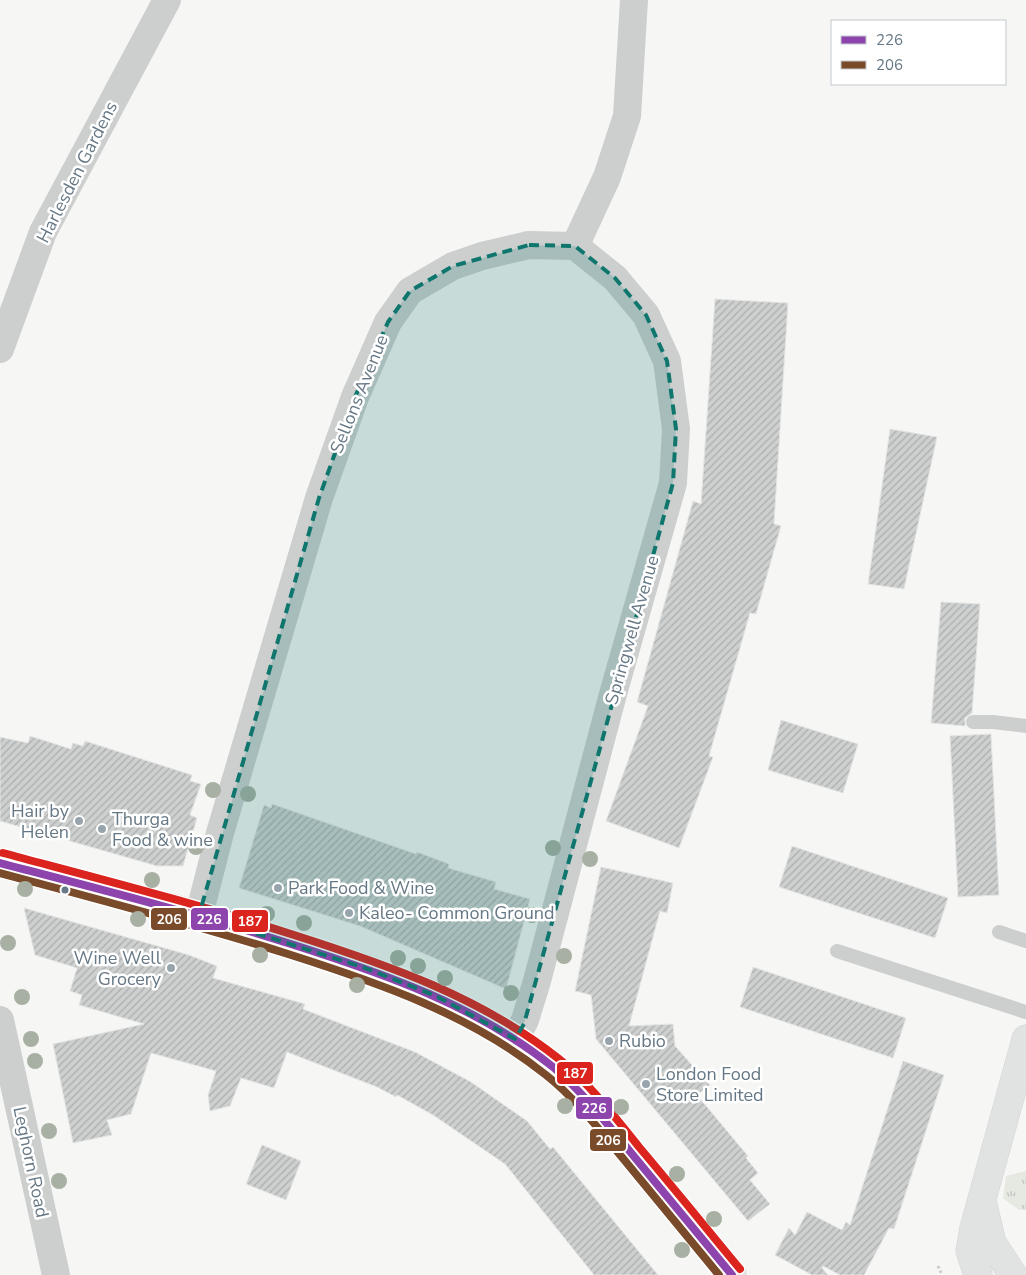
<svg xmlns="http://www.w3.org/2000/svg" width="1026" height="1275" font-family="'Nunito Sans',sans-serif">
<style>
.grass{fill:url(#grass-tufts)}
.building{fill:url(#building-hatch);stroke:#e5e5e4}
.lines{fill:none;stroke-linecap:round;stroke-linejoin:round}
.secondary-casing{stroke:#d3d4d5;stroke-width:29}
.primary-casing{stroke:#d2d2d2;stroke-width:29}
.path{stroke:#ccc;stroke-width:3;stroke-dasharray:2.5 2.5;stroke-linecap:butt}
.lane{stroke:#cdcfcf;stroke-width:14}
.street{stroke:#cdcfcf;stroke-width:28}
.secondary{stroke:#e1e2e2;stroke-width:28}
.primary{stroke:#e1e2e2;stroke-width:28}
.bus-1-casing{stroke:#fff;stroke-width:11}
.bus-2-casing{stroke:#fff;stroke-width:11}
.bus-3-casing{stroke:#fff;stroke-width:11}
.bus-1{stroke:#8e44ad;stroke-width:8}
.bus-2{stroke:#7a4b2a;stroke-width:8}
.bus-3{stroke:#dc241f;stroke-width:8}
.tree{fill:#a7b0a3}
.marked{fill:#0f766e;fill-opacity:0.2;stroke:#0f766e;stroke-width:4;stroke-dasharray:10 6;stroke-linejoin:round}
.poi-dot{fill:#98a4ac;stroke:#fff;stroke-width:2}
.bus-dot{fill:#667885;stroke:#fff;stroke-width:2}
.labels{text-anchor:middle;stroke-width:5;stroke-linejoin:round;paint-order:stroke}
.street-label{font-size:18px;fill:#667885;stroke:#fff}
.poi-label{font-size:18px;fill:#667885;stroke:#fff;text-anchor:start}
.line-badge{stroke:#fff;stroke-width:2}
.badge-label{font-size:14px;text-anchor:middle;font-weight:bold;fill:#fff}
</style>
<defs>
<pattern id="grass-tufts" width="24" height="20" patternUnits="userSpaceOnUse" patternTransform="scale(1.25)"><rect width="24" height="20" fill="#e6e9e2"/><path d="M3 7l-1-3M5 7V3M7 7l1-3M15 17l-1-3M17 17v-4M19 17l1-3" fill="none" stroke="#bec2bd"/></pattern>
<pattern id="building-hatch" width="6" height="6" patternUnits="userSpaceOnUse" patternTransform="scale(1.25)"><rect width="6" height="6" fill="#ced0d0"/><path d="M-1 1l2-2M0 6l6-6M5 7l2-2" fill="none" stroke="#abaeae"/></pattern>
</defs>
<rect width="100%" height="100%" fill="#f6f6f4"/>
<path class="grass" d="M 1026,1171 L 1026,1210 L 1019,1210 L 1003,1198 L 1006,1176 Z"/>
<path class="building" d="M 715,299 L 788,303 L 774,524 L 781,526 L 756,614 L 750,613 L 709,756 L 713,757 L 679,848 L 606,821 L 648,706 L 637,702 L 693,501 L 701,504 Z
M 890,429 L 937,437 L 904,589 L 868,584 Z
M 941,602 L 980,604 L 972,713 L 965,718 L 965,726 L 931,723 Z
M 781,720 L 858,744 L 843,793 L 768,770 Z
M 991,734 L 999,895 L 958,897 L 950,736 Z
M 30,736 L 71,749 L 73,743 L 83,746 L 85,741 L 192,775 L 190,781 L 201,784 L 190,815 L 197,818 L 183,866 L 157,866 L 0,821 L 0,737 L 28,743 Z
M 272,804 L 416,854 L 417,852 L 449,864 L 448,868 L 496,882 L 494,889 L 530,899 L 506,989 L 360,926 L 239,888 L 264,805 L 271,808 Z
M 792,846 L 948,898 L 935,938 L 779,887 Z
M 601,867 L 673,883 L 667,913 L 660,911 L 629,1026 L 673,1024 L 675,1046 L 710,1085 L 697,1095 L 748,1156 L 746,1158 L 758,1173 L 750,1180 L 770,1204 L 748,1221 L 596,1039 L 591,995 L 575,991 Z
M 24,908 L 189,955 L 217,966 L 213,978 L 305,1004 L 303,1009 L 415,1052 L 471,1082 L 527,1121 L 550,1149 L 553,1147 L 658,1275 L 594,1275 L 505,1164 L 433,1115 L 397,1095 L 396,1097 L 377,1087 L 287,1052 L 274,1088 L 241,1078 L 230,1106 L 210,1111 L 208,1095 L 216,1071 L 151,1053 L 131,1114 L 107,1120 L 112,1135 L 73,1143 L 53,1044 L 144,1024 L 79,1005 L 82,995 L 70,991 L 77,968 L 35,955 Z
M 753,967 L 906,1018 L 893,1058 L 740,1007 Z
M 903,1061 L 944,1075 L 894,1229 L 889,1228 L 864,1275 L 840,1275 L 823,1266 L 822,1268 L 828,1275 L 812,1275 L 775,1255 L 789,1228 L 795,1235 L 807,1212 L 842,1230 L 846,1222 L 850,1225 Z
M 262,1145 L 301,1161 L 286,1200 L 246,1184 Z"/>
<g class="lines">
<g class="secondary-casing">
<path id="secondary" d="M 983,1205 L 992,1243 L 1013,1275
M 978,1275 L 970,1251 L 974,1228 L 1026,1039"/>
</g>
<g class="primary-casing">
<path id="primary" d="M 0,863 L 199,915 L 365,968 L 436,996 L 475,1016 L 515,1039 L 554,1068 L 590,1103 L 732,1275"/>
</g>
<path class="path" d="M 938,1266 L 942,1275"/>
<path class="lane" d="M 973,722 L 993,722 L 1026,726
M 999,932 L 1026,941
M 837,951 L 1026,1012"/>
<path class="street" d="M 575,246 L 607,177 L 627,116 L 634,0
M 0,349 L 43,232 L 167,0
M 199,915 L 220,833 L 319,498 L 355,397 L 388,322 L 410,291 L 453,266 L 482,256 L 529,245 L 575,246
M 0,1020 L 56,1275
M 515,1039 L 525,1020 L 537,981 L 613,694 L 673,483 L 676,429 L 667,361 L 646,315 L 615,278 L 575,246"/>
<use href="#secondary" class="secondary"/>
<use href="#primary" class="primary"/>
<g class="bus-1-casing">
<path id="bus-1" d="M 0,863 C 99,889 197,914 294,945 C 385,974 477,1006 553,1067 C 583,1092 607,1124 632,1154 C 665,1194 699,1235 732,1275"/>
</g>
<g class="bus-2-casing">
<path id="bus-2" d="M 0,873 C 97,899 193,924 288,954 C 379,983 470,1014 546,1075 C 575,1098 598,1128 621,1156 C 654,1196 686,1235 719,1275"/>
</g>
<g class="bus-3-casing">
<path id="bus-3" d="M 3,853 C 100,879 198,904 294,935 C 388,965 481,997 559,1059 C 590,1084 614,1116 639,1147 C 673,1187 706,1228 740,1269"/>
</g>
<use href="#bus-1" class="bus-1"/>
<use href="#bus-2" class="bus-2"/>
<use href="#bus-3" class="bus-3"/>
</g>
<g class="tree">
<circle cx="213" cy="790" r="8"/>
<circle cx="248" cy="794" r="8"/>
<circle cx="196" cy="847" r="8"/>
<circle cx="553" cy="848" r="8"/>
<circle cx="590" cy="859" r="8"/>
<circle cx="152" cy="880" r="8"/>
<circle cx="25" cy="889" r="8"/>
<circle cx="267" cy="914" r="8"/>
<circle cx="532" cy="915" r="8"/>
<circle cx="138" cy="919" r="8"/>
<circle cx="304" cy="923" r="8"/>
<circle cx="8" cy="943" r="8"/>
<circle cx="260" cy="955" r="8"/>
<circle cx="564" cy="956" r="8"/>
<circle cx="398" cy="958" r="8"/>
<circle cx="418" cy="966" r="8"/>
<circle cx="445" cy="978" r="8"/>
<circle cx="357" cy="985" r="8"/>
<circle cx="511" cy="993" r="8"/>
<circle cx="22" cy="997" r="8"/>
<circle cx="31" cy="1039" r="8"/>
<circle cx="35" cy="1061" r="8"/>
<circle cx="565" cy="1106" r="8"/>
<circle cx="621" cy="1107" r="8"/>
<circle cx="49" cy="1131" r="8"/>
<circle cx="677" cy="1174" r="8"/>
<circle cx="59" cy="1181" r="8"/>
<circle cx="714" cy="1219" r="8"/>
<circle cx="682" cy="1250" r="8"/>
</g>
<path class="marked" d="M 529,245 L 575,246 L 615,278 L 646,315 L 667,361 L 676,429 L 673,483 L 524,1024 L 515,1039 L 436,996 L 365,968 L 199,915 L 319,498 L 355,397 L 388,322 L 410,291 L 453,266 Z"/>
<g class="poi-dot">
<circle cx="79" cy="821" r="5"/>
<circle cx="102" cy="829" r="5"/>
<circle cx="278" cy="888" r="5"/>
<circle cx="349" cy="913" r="5"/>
<circle cx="171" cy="968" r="5"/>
<circle cx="609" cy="1041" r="5"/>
<circle cx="646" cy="1084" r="5"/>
</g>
<circle class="bus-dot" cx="65" cy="890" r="4.5"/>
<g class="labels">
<g class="street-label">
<text transform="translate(77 172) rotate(-63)" y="6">Harlesden Gardens</text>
<text transform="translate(359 394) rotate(-68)" y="6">Sellons Avenue</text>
<text transform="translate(632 630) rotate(-74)" y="6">Springwell Avenue</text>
<text transform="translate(31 1162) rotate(78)" y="6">Leghorn Road</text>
</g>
<g class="poi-label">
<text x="69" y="817" text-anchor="end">Hair by<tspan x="69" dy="21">Helen</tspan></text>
<text x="112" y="825">Thurga<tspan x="112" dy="21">Food &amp; wine</tspan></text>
<text x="288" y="894">Park Food &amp; Wine</text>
<text x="359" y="919">Kaleo- Common Ground</text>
<text x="161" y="964" text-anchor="end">Wine Well<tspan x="161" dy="21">Grocery</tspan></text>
<text x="619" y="1047">Rubio</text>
<text x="656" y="1080">London Food<tspan x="656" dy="21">Store Limited</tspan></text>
</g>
</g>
<g class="line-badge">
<rect x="150" y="907" width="38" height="24" rx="5" fill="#7a4b2a"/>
<rect x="190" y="907" width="39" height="24" rx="5" fill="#8e44ad"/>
<rect x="231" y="909" width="38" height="24" rx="5" fill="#dc241f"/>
<rect x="556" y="1061" width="38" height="24" rx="5" fill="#dc241f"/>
<rect x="575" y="1096" width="38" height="24" rx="5" fill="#8e44ad"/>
<rect x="589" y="1128" width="38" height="24" rx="5" fill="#7a4b2a"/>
</g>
<g class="badge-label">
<text x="169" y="924">206</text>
<text x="209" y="924">226</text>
<text x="250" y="926">187</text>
<text x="575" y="1078">187</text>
<text x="594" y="1113">226</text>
<text x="608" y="1145">206</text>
</g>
<rect x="831" y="20" width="175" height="65" fill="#ffffff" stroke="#c2c9ce"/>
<rect x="841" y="36" width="25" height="8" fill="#8e44ad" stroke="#c2c9ce"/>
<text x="876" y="45" font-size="15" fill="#667885">226</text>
<rect x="841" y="61" width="25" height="8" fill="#7a4b2a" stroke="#c2c9ce"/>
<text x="876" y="70" font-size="15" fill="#667885">206</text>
</svg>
